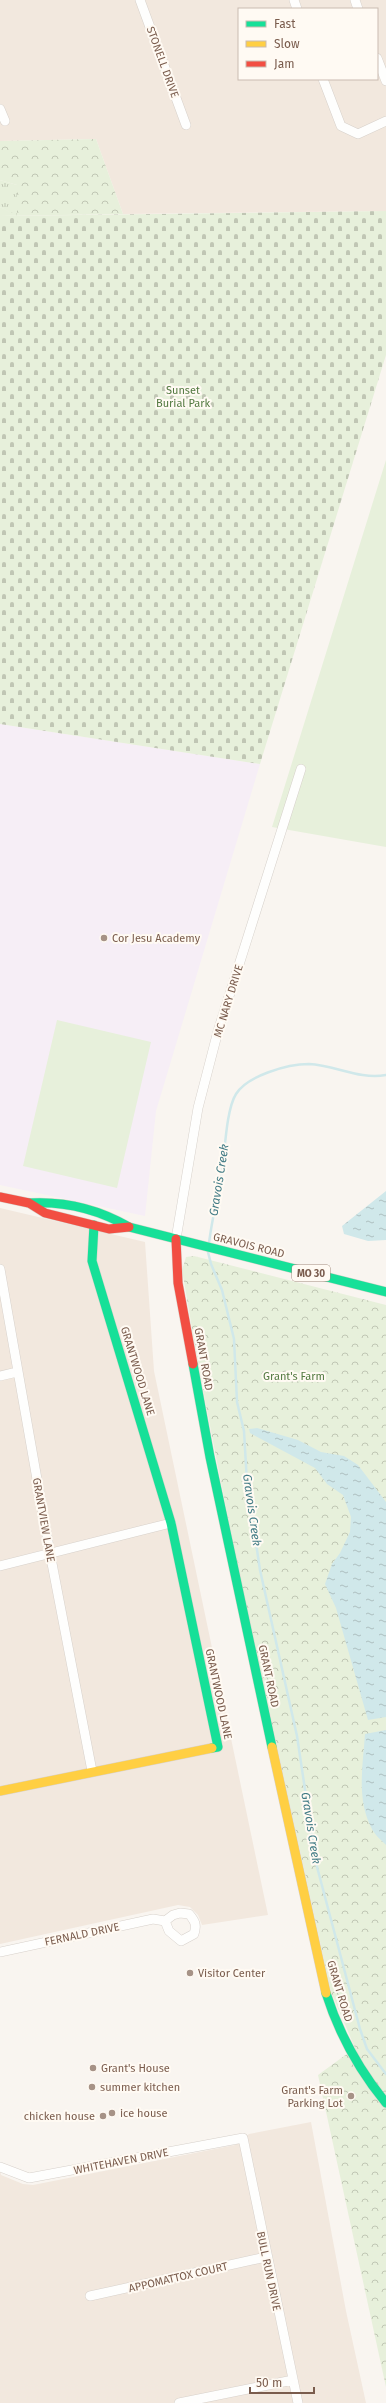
<svg xmlns="http://www.w3.org/2000/svg" width="386" height="2403" font-family="'Fira Sans',sans-serif">
<style>
.residential{fill:#f2e8de;fill-rule:evenodd}
.education{fill:#f6eef6}
.grass{fill:url(#grass-tufts)}
.forest{fill:url(#forest-crowns)}
.cemetery{fill:url(#cemetery-stones)}
.pitch{fill:#e7f0db}
.water{fill:url(#water-ripples)}
.lines{fill:none;stroke-linecap:round;stroke-linejoin:round}
.stream{stroke:#d0e8ea;stroke-width:2.5}
.street-casing{stroke:#d7d1cb;stroke-width:10}
.fast-casing{stroke:#d9d2cb;stroke-width:10}
.slow-casing{stroke:#d9d2cb;stroke-width:10}
.jam-casing{stroke:#d9d2cb;stroke-width:10}
.street{stroke:#fefefd;stroke-width:9}
.fast{stroke:#16e098;stroke-width:9}
.slow{stroke:#ffcf43;stroke-width:9}
.jam{stroke:#f24e42;stroke-width:9}
.poi-dot{fill:#a69286;stroke:#fffaf3;stroke-width:1.5}
.labels{text-anchor:middle;stroke-width:4;stroke-linejoin:round;paint-order:stroke}
.shield{fill:#fffaf3;stroke:#a28b7f;stroke-width:1}
.shield-label{font-size:10px;font-weight:bold;fill:#7a5c4d}
.street-label{font-size:11px;fill:#7a5c4d;stroke:#fffaf3}
.park-label{font-size:11px;fill:#537a41;stroke:#fffaf3}
.poi-label{font-size:11px;fill:#7a5c4d;stroke:#fffaf3;text-anchor:start}
.water-label{font-size:12px;font-style:italic;fill:#437c86;stroke:#fffaf3}
</style>
<defs>
<pattern id="grass-tufts" width="24" height="20" patternUnits="userSpaceOnUse"><rect width="24" height="20" fill="#e7f0db"/><path d="M3 7l-1-3M5 7V3M7 7l1-3M15 17l-1-3M17 17v-4M19 17l1-3" fill="none" stroke="#c0c6b4"/></pattern>
<pattern id="forest-crowns" width="20" height="18" patternUnits="userSpaceOnUse"><rect width="20" height="18" fill="#e7f0db"/><path d="M2 6a3 3 0 1 1 6 0M12 15a3 3 0 1 1 6 0" fill="none" stroke="#c0c6b4"/></pattern>
<pattern id="cemetery-stones" width="16" height="16" patternUnits="userSpaceOnUse"><rect width="16" height="16" fill="#e7f0db"/><path d="M2 7V4a2 2 0 0 1 4 0v3zM10 15v-3a2 2 0 0 1 4 0v3z" fill="#c0c6b4"/></pattern>
<pattern id="water-ripples" width="26" height="14" patternUnits="userSpaceOnUse"><rect width="26" height="14" fill="#d0e8ea"/><path d="M2 4q2-2 4 0t4 0M15 11q2-2 4 0t4 0" fill="none" stroke="#aebfc0"/></pattern>
</defs>
<rect width="100%" height="100%" fill="#f9f5f0"/>
<path class="residential" d="M 0,0 L 386,0 L 386,211 L 123,214 L 96,139 L 0,141 ZM 239,9 L 377,9 L 377,79 L 239,79 Z
M 0,1208 L 145,1242 L 154,1371 L 268,1915 L 202,1925 L 198,1915 L 190,1907 L 178,1905 L 0,1944 Z
M 311,2122 L 346,2311 L 366,2403 L 0,2403 L 0,2170 L 1,2175 L 23,2184 L 33,2185 L 235,2145 L 249,2134 Z"/>
<path class="education" d="M 0,724 L 260,764 L 156,1111 L 145,1216 L 0,1185 Z"/>
<path class="grass" d="M 0,180 L 17,185 L 17,216 L 0,207 Z"/>
<path class="forest" d="M 96,139 L 123,214 L 0,216 L 0,207 L 17,215 L 17,185 L 0,180 L 0,141 Z
M 194,1256 L 386,1305 L 386,2387 L 318,2075 L 355,2048 L 331,1992 C 279,1752 222,1512 182,1270 L 186,1257 Z"/>
<path class="cemetery" d="M 386,211 L 386,355 L 260,764 L 0,724 L 0,216 Z"/>
<path class="pitch" d="M 386,460 L 386,847 L 272,827 Z
M 57,1020 L 151,1042 L 117,1188 L 23,1166 Z"/>
<path class="water" d="M 386,1191 L 386,1240 L 368,1241 L 344,1234 L 342,1226 Z
M 257,1428 L 298,1440 L 321,1452 L 344,1456 L 358,1465 L 386,1502 L 386,1717 L 368,1720 L 336,1608 L 325,1584 L 332,1564 L 340,1553 L 350,1532 L 351,1517 L 343,1495 L 327,1484 L 315,1468 L 250,1433 L 249,1429 Z
M 386,1730 L 386,1845 C 381,1840 375,1835 372,1829 C 356,1800 363,1765 365,1734 Z"/>
<g class="lines">
<path class="stream" d="M 209,1243 C 212,1219 218,1195 222,1171 C 225,1152 226,1110 236,1094 C 247,1076 287,1064 309,1064 C 335,1065 359,1080 386,1075
M 208,1252 L 211,1264 L 222,1290 L 234,1339 L 237,1402 L 244,1431 L 247,1483 L 260,1570 L 297,1736 L 316,1863 L 360,2029 L 367,2049 L 386,2074"/>
<g class="street-casing">
<path id="street" d="M 140,0 L 186,125
M 294,0 L 297,9
M 355,0 L 358,9
M 377,58 L 386,81
M 323,79 L 341,126 L 358,134 L 386,121
M 0,109 L 5,121
M 176,1239 L 198,1108 L 218,1031 L 301,769
M 0,1269 L 50,1553 L 92,1771
M 0,1376 L 17,1372
M 0,1566 L 171,1523
M 180,1913 L 189,1914 C 195,1921 197,1925 194,1934 L 181,1941 L 169,1931 L 165,1921 L 173,1915 Z
M 0,1952 L 153,1919 L 165,1921
M 0,2167 L 29,2178 L 243,2138 L 298,2403
M 90,2296 L 266,2257
M 179,2403 L 293,2380"/>
</g>
<g class="fast-casing">
<path id="fast" d="M 29,1203 C 64,1201 98,1209 129,1227 L 386,1292
M 94,1225 L 92,1261 L 171,1523 L 218,1747 L 212,1748
M 193,1364 L 210,1457 L 272,1747
M 326,1993 C 339,2034 359,2070 386,2103"/>
</g>
<g class="slow-casing">
<path id="slow" d="M 272,1747 L 326,1993
M 0,1791 L 212,1748"/>
</g>
<g class="jam-casing">
<path id="jam" d="M 0,1197 L 29,1203 L 45,1213 L 109,1229 L 129,1227
M 176,1239 L 178,1283 L 193,1364"/>
</g>
<use href="#street" class="street"/>
<use href="#fast" class="fast"/>
<use href="#slow" class="slow"/>
<use href="#jam" class="jam"/>
</g>
<g class="poi-dot">
<circle cx="104" cy="938" r="4"/>
<circle cx="190" cy="1973" r="4"/>
<circle cx="93" cy="2068" r="4"/>
<circle cx="92" cy="2087" r="4"/>
<circle cx="351" cy="2096" r="4"/>
<circle cx="112" cy="2113" r="4"/>
<circle cx="103" cy="2116" r="4"/>
</g>
<g class="labels">
<rect class="shield" x="292" y="1265" width="38" height="16" rx="3"/>
<g class="shield-label">
<text x="311" y="1277">MO 30</text>
</g>
<g class="street-label">
<text transform="translate(163 62) rotate(70)" y="4">STONELL DRIVE</text>
<text transform="translate(228 1001) rotate(-73)" y="4">MC NARY DRIVE</text>
<text transform="translate(249 1245) rotate(14)" y="4">GRAVOIS ROAD</text>
<text transform="translate(204 1359) rotate(80)" y="4">GRANT ROAD</text>
<text transform="translate(138 1371) rotate(73)" y="4">GRANTWOOD LANE</text>
<text transform="translate(44 1520) rotate(80)" y="4">GRANTVIEW LANE</text>
<text transform="translate(269 1676) rotate(78)" y="4">GRANT ROAD</text>
<text transform="translate(219 1694) rotate(78)" y="4">GRANTWOOD LANE</text>
<text transform="translate(82 1934) rotate(-12)" y="4">FERNALD DRIVE</text>
<text transform="translate(340 1991) rotate(73)" y="4">GRANT ROAD</text>
<text transform="translate(121 2161) rotate(-11)" y="4">WHITEHAVEN DRIVE</text>
<text transform="translate(269 2271) rotate(78)" y="4">BULL RUN DRIVE</text>
<text transform="translate(178 2277) rotate(-13)" y="4">APPOMATTOX COURT</text>
</g>
<g class="park-label">
<text x="183" y="394">Sunset<tspan x="183" dy="13">Burial Park</tspan></text>
<text x="294" y="1380">Grant's Farm</text>
</g>
<g class="poi-label">
<text x="112" y="942">Cor Jesu Academy</text>
<text x="198" y="1977">Visitor Center</text>
<text x="101" y="2072">Grant's House</text>
<text x="100" y="2091">summer kitchen</text>
<text x="343" y="2094" text-anchor="end">Grant's Farm<tspan x="343" dy="13">Parking Lot</tspan></text>
<text x="120" y="2117">ice house</text>
<text x="95" y="2120" text-anchor="end">chicken house</text>
</g>
<g class="water-label">
<text transform="translate(219 1180) rotate(-81)" y="4">Gravois Creek</text>
<text transform="translate(252 1510) rotate(82)" y="4">Gravois Creek</text>
<text transform="translate(311 1828) rotate(81)" y="4">Gravois Creek</text>
</g>
</g>
<rect x="238" y="8" width="140" height="72" fill="#fffaf3" stroke="#cabbb1"/>
<rect x="246" y="21" width="20" height="6" fill="#16e098" stroke="#cabbb1"/>
<text x="274" y="28" font-size="12" fill="#7a5c4d">Fast</text>
<rect x="246" y="41" width="20" height="6" fill="#ffcf43" stroke="#cabbb1"/>
<text x="274" y="48" font-size="12" fill="#7a5c4d">Slow</text>
<rect x="246" y="61" width="20" height="6" fill="#f24e42" stroke="#cabbb1"/>
<text x="274" y="68" font-size="12" fill="#7a5c4d">Jam</text>
<path d="M250 2387v6h64v-6" fill="none" stroke="#7a5c4d" stroke-width="2"/>
<text x="256" y="2387" font-size="12" fill="#7a5c4d" stroke="#fffaf3" stroke-width="3" paint-order="stroke">50 m</text>
</svg>
